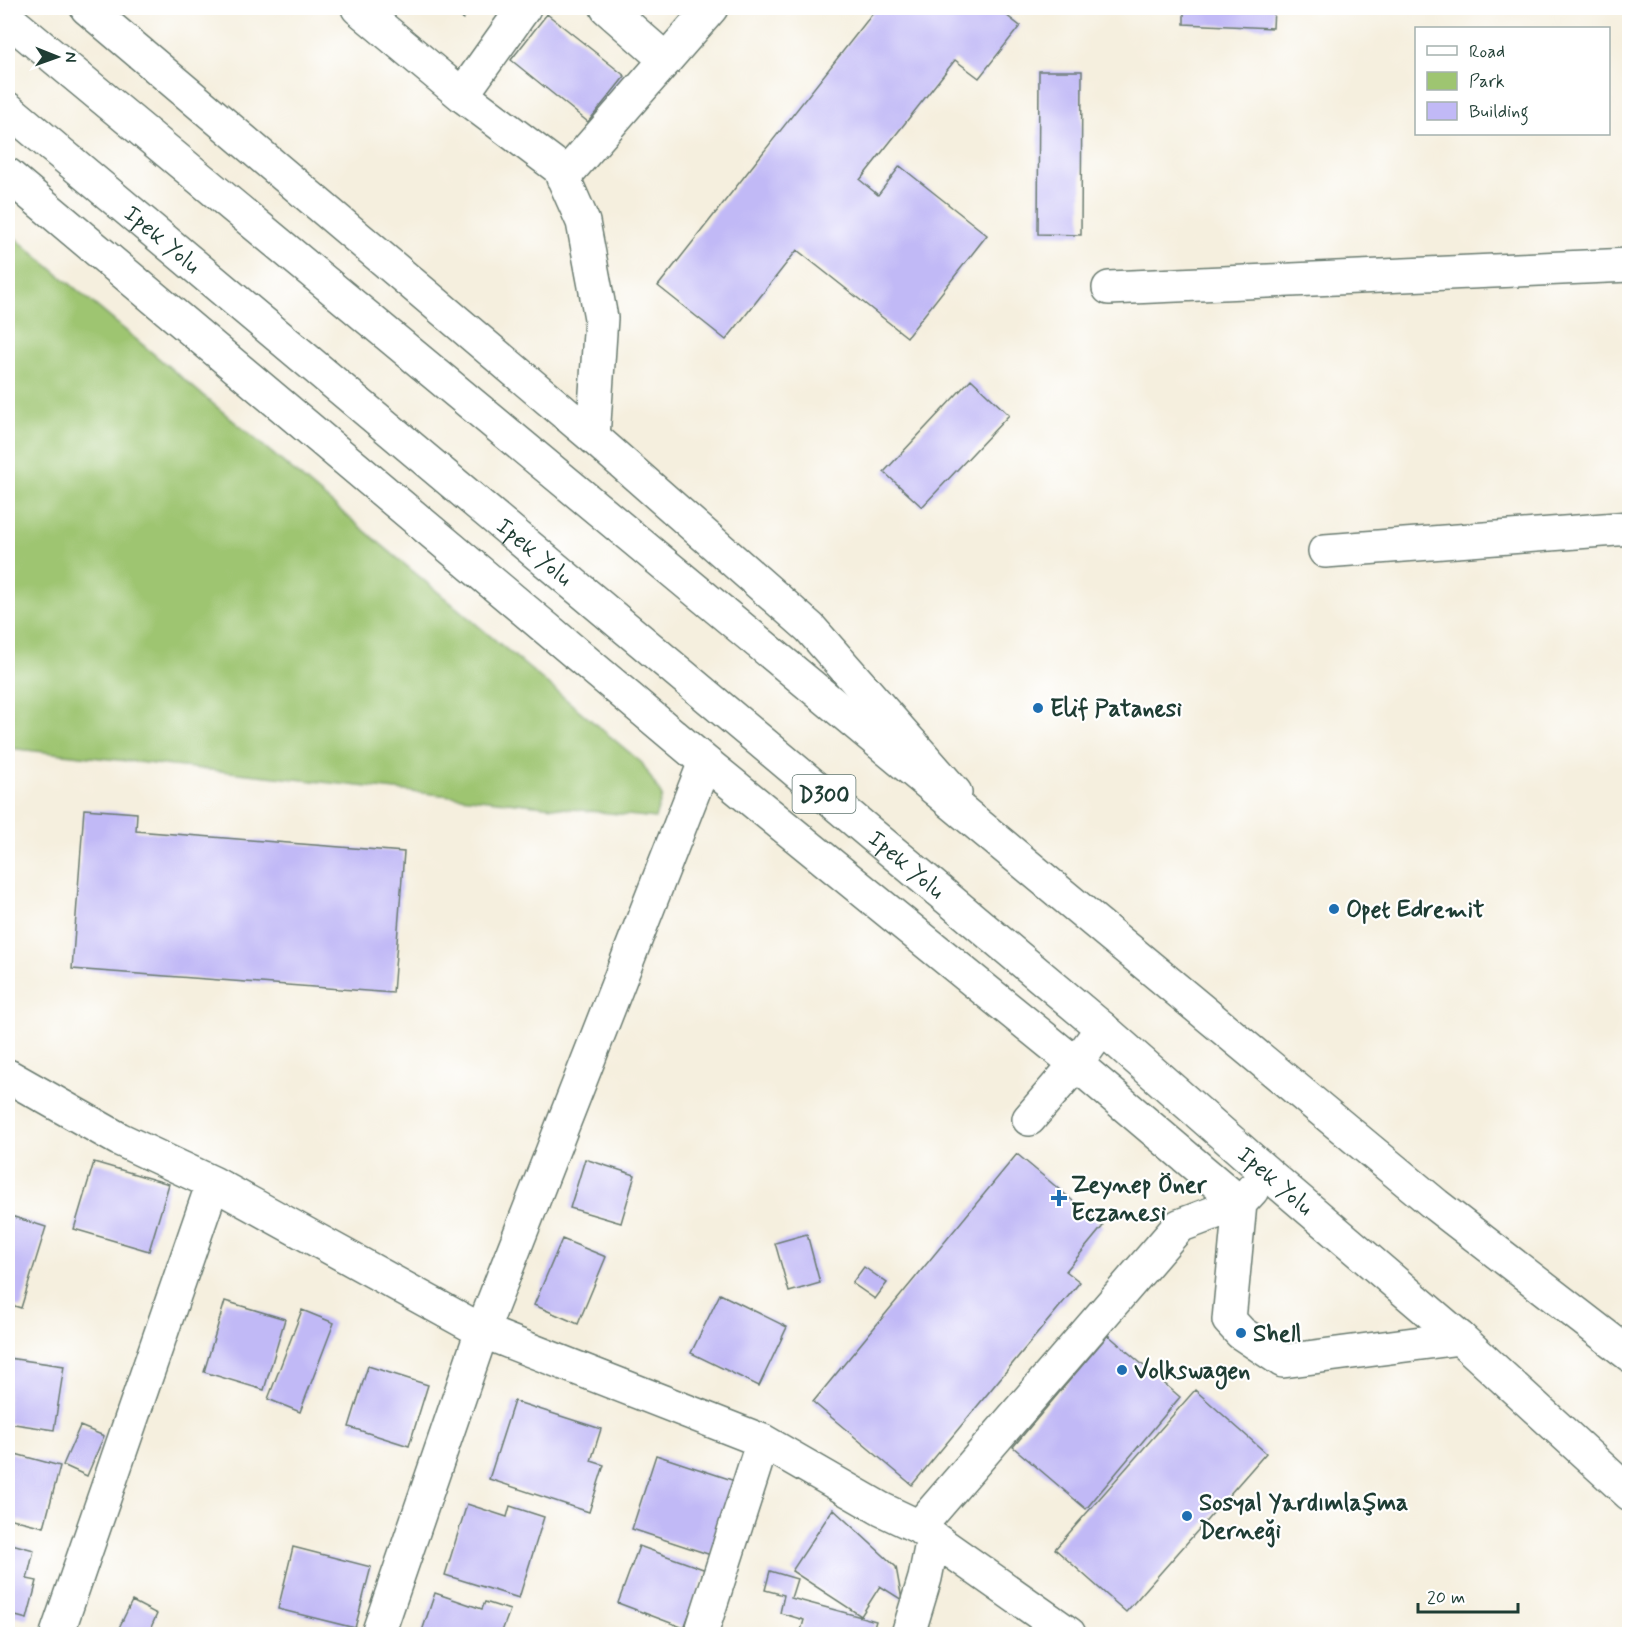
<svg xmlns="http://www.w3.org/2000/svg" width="1637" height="1642" font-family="Mynerve,sans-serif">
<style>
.green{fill:#9ec571;stroke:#5e8152;stroke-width:1.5}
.building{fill:#c1b9f6}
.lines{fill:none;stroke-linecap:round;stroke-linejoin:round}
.minor-casing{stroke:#6a7b70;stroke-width:36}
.highway-casing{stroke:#6a7b70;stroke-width:36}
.minor{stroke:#fff;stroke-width:33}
.highway{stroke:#fff;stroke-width:33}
.poi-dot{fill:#1f6fb2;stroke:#fff;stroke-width:2}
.labels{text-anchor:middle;stroke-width:4.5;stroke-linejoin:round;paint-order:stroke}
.shield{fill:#fff;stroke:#627771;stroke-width:1.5}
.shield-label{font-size:22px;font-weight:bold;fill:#1f3d34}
.street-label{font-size:24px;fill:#1f3d34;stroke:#fff}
.poi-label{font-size:24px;font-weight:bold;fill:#1f3d34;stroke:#fff;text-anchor:start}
</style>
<rect width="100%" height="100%" fill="#fff"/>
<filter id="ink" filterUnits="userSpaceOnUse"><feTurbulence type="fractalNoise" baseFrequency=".0167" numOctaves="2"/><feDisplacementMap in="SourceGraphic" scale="12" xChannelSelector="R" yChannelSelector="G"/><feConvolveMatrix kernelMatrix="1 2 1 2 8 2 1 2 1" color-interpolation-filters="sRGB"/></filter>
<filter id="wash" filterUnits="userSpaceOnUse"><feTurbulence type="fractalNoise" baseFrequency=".008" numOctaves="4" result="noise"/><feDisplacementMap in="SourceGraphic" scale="24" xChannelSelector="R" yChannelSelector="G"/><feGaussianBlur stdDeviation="1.35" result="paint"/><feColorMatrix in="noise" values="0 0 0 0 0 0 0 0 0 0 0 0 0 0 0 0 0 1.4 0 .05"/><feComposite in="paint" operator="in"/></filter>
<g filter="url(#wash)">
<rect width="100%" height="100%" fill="#f5efde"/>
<path class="green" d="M 8,232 L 642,763 L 662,796 L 655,818 L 8,748 Z"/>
<g id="blocks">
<path class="building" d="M 448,8 L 472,8 L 463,19 Z
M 877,8 L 997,8 L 1020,26 L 979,78 L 955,60 L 860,180 L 878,195 L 900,166 L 987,235 L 907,337 L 797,250 L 726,340 L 658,286 Z
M 1184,8 L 1274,8 L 1273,28 L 1184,24 Z
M 547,14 L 625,76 L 588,122 L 511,60 Z
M 1039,71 L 1082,71 L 1081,235 L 1038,234 Z
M 971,379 L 1009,415 L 922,507 L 884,472 Z
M 84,809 L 137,813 L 136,831 L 404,852 L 393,993 L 72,969 Z
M 1017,1154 L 1103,1226 L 1066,1271 L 1080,1282 L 912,1485 L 813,1402 Z
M 585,1159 L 635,1175 L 621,1223 L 570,1208 Z
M 94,1162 L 169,1184 L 149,1251 L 74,1229 Z
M 8,1215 L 46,1227 L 21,1308 L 8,1304 Z
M 807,1234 L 820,1283 L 789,1292 L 775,1243 Z
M 562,1239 L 606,1257 L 578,1324 L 534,1305 Z
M 864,1267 L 887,1283 L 875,1299 L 852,1283 Z
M 720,1294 L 787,1327 L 759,1386 L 691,1353 Z
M 225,1301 L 285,1319 L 264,1390 L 204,1372 Z
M 302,1310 L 334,1323 L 300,1412 L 268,1399 Z
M 1108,1335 L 1180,1397 L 1086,1509 L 1013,1447 Z
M 8,1358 L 64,1366 L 54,1430 L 8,1423 Z
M 368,1366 L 428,1385 L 409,1446 L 349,1427 Z
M 1195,1390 L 1266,1453 L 1126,1612 L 1055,1549 Z
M 514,1401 L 601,1429 L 591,1461 L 604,1465 L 589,1512 L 489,1479 Z
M 80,1426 L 104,1436 L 87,1476 L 63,1465 Z
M 8,1452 L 60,1466 L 44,1527 L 8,1518 Z
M 656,1455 L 735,1481 L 711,1555 L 632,1529 Z
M 467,1504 L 507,1517 L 510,1506 L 544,1517 L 519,1598 L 445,1575 Z
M 833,1509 L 896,1567 L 902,1600 L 880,1586 L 861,1616 L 792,1571 Z
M 8,1543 L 34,1550 L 27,1579 L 37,1581 L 27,1619 L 8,1614 Z
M 639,1546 L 706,1570 L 684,1628 L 618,1603 Z
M 293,1547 L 371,1567 L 355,1628 L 278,1609 Z
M 770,1571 L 797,1579 L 791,1598 L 876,1621 L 872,1634 L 800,1634 L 804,1620 L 780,1613 L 784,1595 L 765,1590 Z
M 435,1593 L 482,1609 L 485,1602 L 510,1610 L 501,1634 L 421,1634 Z
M 132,1601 L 157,1614 L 148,1634 L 116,1634 Z"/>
</g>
</g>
<g filter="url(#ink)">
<use href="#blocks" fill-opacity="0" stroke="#6a7b70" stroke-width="1.5"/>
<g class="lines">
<g class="minor-casing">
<path id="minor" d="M 87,8 L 593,437 L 810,628 L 955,793
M 358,8 L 462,95 L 559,168 L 583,222 L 601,318 L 593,437
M 607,8 L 666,60
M 462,95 L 524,8
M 8,175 L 705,762 L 1076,1064 L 1240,1203
M 563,178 L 711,8
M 1109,288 L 1630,265
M 1325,551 L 1630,528
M 8,1076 L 119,1139 L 213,1183 L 482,1331 L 763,1441 L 881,1509 L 919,1527 L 933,1538 L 925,1578 L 908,1634
M 1029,1119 L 1076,1064 L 1102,1028
M 1240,1203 L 1229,1320 L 1241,1333 L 1283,1361 L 1460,1338
M 919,1527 L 1179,1226 L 1240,1203 L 1252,1190
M 933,1538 L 1069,1634
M 57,1634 L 213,1183
M 378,1634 L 482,1331 L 705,762
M 701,1634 L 763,1441"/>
</g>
<g class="highway-casing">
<g id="highway">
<path d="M 8,19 L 1436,1205 L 1630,1355"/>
<path id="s1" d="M 8,109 L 1102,1028 L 1267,1173 L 1460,1338 L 1630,1494"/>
</g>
</g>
<use href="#minor" class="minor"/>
<use href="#highway" class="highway"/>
</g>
</g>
<g class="poi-dot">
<circle cx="1038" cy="708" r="6"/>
<circle cx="1334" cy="909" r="6"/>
<path d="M1056 1189h6v6h6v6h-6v6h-6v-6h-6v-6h6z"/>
<circle cx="1241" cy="1333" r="6"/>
<circle cx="1122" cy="1370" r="6"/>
<circle cx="1187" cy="1516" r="6"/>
</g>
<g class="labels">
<rect class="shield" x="792.5" y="775" width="63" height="38" rx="4.5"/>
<g class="shield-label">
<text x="824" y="802">D300</text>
</g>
<g class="street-label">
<text dy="8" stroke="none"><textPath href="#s1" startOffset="202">Ipek Yolu</textPath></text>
<text dy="8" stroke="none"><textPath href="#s1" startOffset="688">Ipek Yolu</textPath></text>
<text dy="8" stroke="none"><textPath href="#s1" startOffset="1174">Ipek Yolu</textPath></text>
<text dy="8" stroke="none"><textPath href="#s1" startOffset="1660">Ipek Yolu</textPath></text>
</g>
<g class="poi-label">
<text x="1050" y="716">Elif Patanesi</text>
<text x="1346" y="917">Opet Edremit</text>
<text x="1071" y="1192">Zeynep Öner<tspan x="1071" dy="28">Eczanesi</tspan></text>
<text x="1253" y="1341">Shell</text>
<text x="1134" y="1378">Volkswagen</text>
<text x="1199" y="1510">Sosyal Yardımlaşma<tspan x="1199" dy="28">Derneği</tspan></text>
</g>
</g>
<rect width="1637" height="1642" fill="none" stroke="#fff" stroke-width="30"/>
<rect x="1415" y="27" width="195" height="108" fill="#ffffff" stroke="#a5b1ae" stroke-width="1.5"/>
<rect x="1427" y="46" width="30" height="9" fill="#ffffff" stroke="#a5b1ae" stroke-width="1.5"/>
<text x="1469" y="57" font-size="18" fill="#1f3d34">Road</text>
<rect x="1427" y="72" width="30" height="18" fill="#9ec571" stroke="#a5b1ae" stroke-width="1.5"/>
<text x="1469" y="87" font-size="18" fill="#1f3d34">Park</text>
<rect x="1427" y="102" width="30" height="18" fill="#c1b9f6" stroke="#a5b1ae" stroke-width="1.5"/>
<text x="1469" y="117" font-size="18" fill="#1f3d34">Building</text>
<g transform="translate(57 57) rotate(91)" stroke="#ffffff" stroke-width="4.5" paint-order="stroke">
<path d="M0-4.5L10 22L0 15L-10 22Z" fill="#1f3d34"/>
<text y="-9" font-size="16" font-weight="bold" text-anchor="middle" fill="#1f3d34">N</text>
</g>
<path d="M1418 1603v9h100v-9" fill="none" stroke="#1f3d34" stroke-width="3"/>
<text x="1427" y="1603" font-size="18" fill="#1f3d34" stroke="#ffffff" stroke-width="4.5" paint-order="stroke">20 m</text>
</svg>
